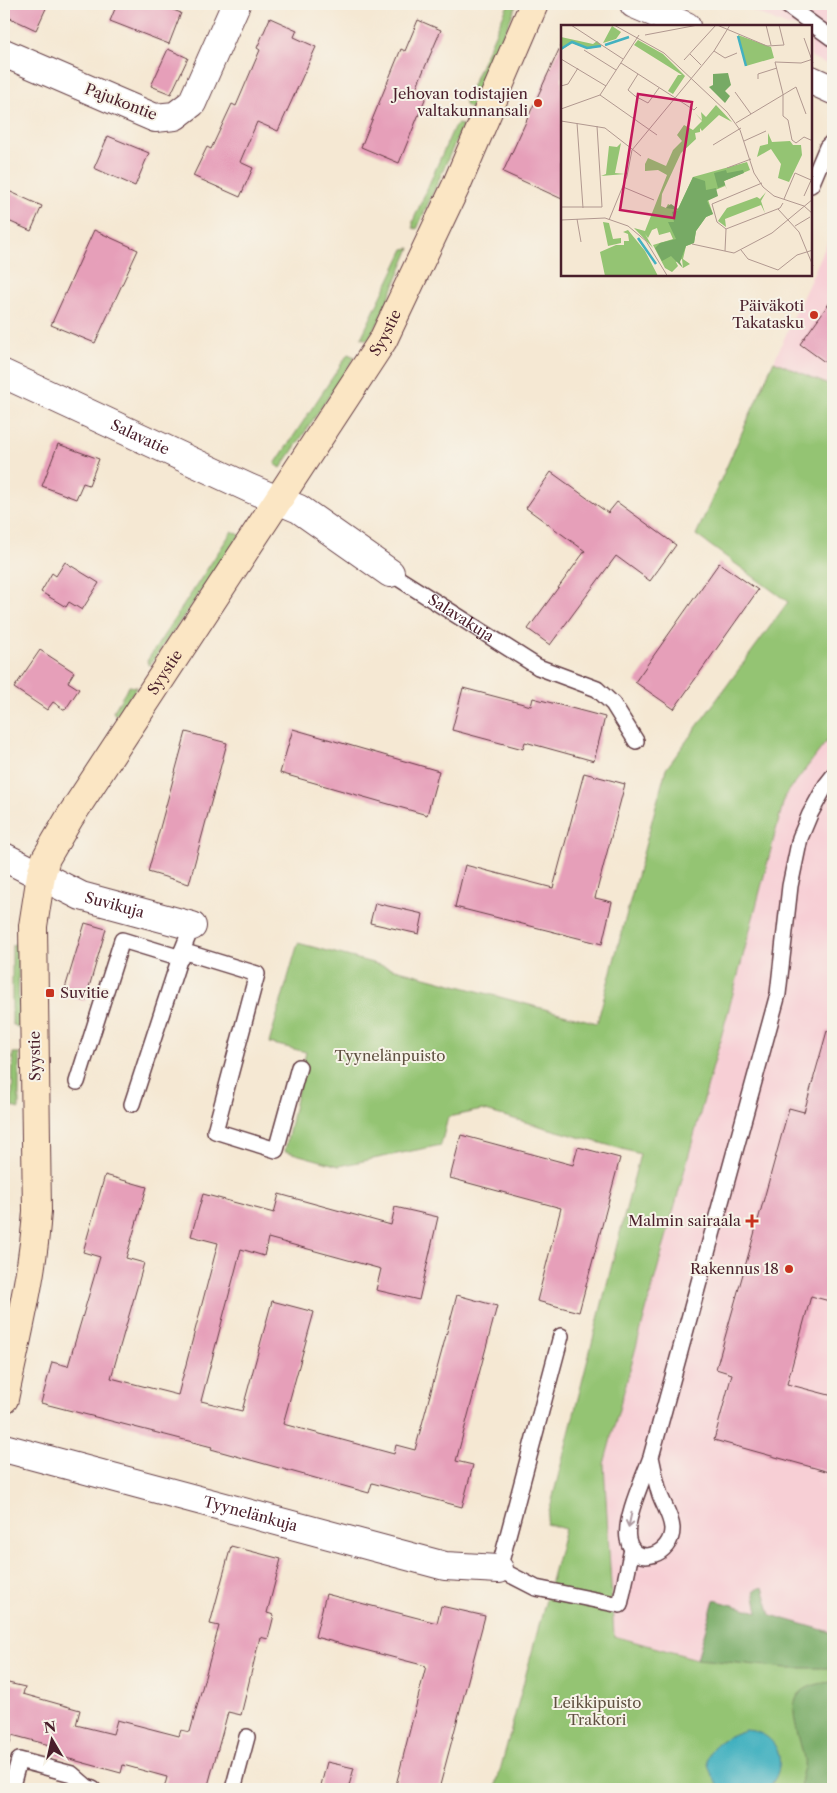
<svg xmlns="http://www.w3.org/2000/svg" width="837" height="1793" font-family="'Libre Caslon Text',serif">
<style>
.built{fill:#f7cfd5}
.green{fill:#94c473;stroke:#6f724f}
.forest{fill:#77aa65;stroke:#606448}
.water{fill:#43b1c0;stroke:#466876}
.building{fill:#e69fb9}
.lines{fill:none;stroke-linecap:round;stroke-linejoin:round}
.lane-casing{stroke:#643d44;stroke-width:18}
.street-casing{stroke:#643d44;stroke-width:30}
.secondary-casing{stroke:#643d44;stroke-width:30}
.lane{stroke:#fff;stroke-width:15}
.street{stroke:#fff;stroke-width:28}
.secondary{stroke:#fbe6c4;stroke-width:28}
.oneway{stroke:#ae9aa0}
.poi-dot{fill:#c8321e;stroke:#f7f3e8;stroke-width:2}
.labels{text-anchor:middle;stroke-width:4;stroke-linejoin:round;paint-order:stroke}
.poi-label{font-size:15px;fill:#4a1f2b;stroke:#f7f3e8;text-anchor:end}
.street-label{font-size:15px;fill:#4a1f2b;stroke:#f7f3e8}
.park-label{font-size:15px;fill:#605141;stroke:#f7f3e8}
.inset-river{fill:none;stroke:#43b1c0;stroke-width:2.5}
.inset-road{fill:none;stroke:#b19890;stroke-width:1}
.view{fill:#c2185b;fill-opacity:0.15;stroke:#c2185b;stroke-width:2.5}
.inset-edge{fill:none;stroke:#4a1f2b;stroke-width:2.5}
</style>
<rect width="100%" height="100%" fill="#f7f3e8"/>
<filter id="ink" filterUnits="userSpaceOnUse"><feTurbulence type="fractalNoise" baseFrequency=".02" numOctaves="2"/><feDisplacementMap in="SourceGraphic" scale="10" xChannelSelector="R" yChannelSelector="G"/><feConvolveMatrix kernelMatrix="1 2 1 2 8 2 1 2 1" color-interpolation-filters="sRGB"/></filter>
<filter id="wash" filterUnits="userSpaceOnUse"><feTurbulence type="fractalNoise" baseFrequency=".0096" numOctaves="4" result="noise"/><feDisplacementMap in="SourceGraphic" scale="20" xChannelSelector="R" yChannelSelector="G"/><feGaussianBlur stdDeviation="1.12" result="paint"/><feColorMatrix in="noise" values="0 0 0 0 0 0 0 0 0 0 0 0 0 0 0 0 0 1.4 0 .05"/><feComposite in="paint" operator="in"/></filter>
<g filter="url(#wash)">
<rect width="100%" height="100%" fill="#f5e8d3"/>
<path class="built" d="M 737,4 L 833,4 L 833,67 L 811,57 L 811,26 L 787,26 Z
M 833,230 L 833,387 L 774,361 Z
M 833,733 L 833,1633 L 714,1600 L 697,1659 L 614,1636 L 604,1464 L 737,979 L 785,796 Z"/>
<path class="green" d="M 511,4 L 517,4 L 471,109 L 465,105 L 465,101 L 507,7 Z
M 457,124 L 463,125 L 417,229 L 413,228 L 413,221 L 454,127 Z
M 410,248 L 378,323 L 368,340 L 361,338 L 404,249 Z
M 348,354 L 355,357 L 281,468 L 275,464 Z
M 774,361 L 833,387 L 833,733 L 785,796 L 737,979 L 604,1464 L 614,1636 L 697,1659 L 714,1600 L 833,1633 L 833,1789 L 495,1789 L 565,1529 L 546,1524 L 640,1154 L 482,1110 L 448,1117 L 441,1145 L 339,1166 L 285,1151 L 306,1052 L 269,1043 L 298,943 L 597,1023 L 666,769 L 788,602 L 696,535 Z
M 232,531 L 240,535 L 149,666 L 147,661 Z
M 129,686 L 137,687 L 116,716 L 113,712 Z
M 18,943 L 19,1028 L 12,1024 L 12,945 Z
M 13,1053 L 19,1053 L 19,1109 L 12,1107 Z"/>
<path class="forest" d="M 763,1587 L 771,1615 L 833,1633 L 833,1668 L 787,1668 L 697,1659 L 714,1600 L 758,1612 L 754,1590 Z
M 833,1682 L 833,1789 L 802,1789 C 797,1780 806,1769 804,1759 C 796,1720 776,1686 833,1682 Z"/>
<path class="water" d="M 746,1730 C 780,1732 790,1767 767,1789 L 720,1789 C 718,1781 711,1776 709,1768 C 702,1745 730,1735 746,1730 Z"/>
<g id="blocks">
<path class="building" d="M 4,4 L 48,4 L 36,30 L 4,15 Z
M 117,4 L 158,4 L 181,13 L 169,44 L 110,21 Z
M 270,18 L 297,30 L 294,37 L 316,47 L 278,131 L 257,122 L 240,162 L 253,168 L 240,197 L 193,176 L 207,147 L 211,149 L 232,104 L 236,106 L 260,50 L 257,48 Z
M 418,20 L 441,30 L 416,88 L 428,92 L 399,163 L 361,147 L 401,49 L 405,51 Z
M 562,43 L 562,199 L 503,172 Z
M 168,49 L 188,58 L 171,94 L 151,86 Z
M 108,136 L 149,153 L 135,186 L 94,168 Z
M 4,189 L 42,206 L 31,231 L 4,219 Z
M 94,230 L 138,250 L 95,343 L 51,325 Z
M 833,298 L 833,368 L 800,344 Z
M 58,444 L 99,459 L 89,485 L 83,483 L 76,499 L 42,486 Z
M 551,472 L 608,513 L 617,502 L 676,545 L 650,581 L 616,556 L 550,645 L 528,629 L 585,551 L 526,508 Z
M 65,562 L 99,583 L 82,610 L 69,602 L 66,607 L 41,592 L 52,573 L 56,576 Z
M 719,563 L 758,590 L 674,709 L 635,682 Z
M 40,650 L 74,672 L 68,682 L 79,689 L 65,710 L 53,702 L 47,710 L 14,688 Z
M 463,688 L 531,706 L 533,698 L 605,717 L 594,761 L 525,742 L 523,749 L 452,730 Z
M 293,729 L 439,771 L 427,815 L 280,773 Z
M 186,732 L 227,743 L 189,884 L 148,872 Z
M 584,773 L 625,784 L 595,898 L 612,902 L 602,944 L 455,907 L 465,865 L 553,888 Z
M 375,903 L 423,914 L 419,934 L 370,923 Z
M 85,923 L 106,929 L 85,1001 L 63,995 Z
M 827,1031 L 833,1032 L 833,1302 L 811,1296 L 787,1384 L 833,1396 L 833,1473 L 714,1440 L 732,1374 L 716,1369 L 752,1242 L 789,1108 L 804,1112 Z
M 461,1135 L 573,1165 L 578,1147 L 620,1158 L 579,1312 L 537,1301 L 561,1208 L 450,1178 Z
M 105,1175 L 147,1187 L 126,1258 L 144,1263 L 111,1378 L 178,1395 L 218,1243 L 191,1236 L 203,1194 L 274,1213 L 279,1194 L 391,1225 L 395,1207 L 438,1217 L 419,1300 L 376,1290 L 381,1269 L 268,1238 L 264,1256 L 241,1249 L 201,1401 L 242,1411 L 272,1301 L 314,1312 L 283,1424 L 394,1454 L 396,1445 L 415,1450 L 457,1295 L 497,1306 L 456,1461 L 473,1465 L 462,1507 L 372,1483 L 369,1493 L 211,1449 L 212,1447 L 41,1403 L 52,1362 L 68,1366 L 100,1257 L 83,1252 Z
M 231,1546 L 281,1559 L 267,1613 L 274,1615 L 268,1639 L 260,1637 L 241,1715 L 228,1712 L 207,1789 L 164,1789 L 167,1777 L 123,1765 L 121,1773 L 55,1755 L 57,1747 L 12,1735 L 10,1743 L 4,1742 L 4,1682 L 25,1687 L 23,1694 L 80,1710 L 76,1725 L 113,1734 L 117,1720 L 179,1736 L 181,1730 L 190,1732 L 219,1626 L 210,1624 Z
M 326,1594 L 437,1623 L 441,1606 L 485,1616 L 439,1789 L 395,1789 L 426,1666 L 315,1637 Z
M 327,1762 L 354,1768 L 348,1789 L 320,1789 Z"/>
</g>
</g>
<g filter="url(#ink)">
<use href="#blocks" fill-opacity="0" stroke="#643d44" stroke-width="1"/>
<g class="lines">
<g class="lane-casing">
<g id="lane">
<path d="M 785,4 L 833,39"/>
<path d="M 811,185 L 827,147 L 833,141"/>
<path id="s1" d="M 390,573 L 538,667 L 597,689 L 613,704 L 636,741"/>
<path d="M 182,951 L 257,974 L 215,1131 L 276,1150 L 299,1067"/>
<path d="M 77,1082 L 122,940 L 181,958"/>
<path d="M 132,1104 L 182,951 L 192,926"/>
<path d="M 561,1336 L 499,1569 L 536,1588 L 620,1605 L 632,1549"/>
<path d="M 651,1457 C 654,1470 656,1483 660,1495 C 664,1506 671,1516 672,1528 C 673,1555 634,1569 628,1539 C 624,1519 644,1477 651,1457 L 778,994 L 790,886 L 800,838 L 810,814 L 826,785 L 833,776"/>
<path d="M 11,1789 L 19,1760 L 72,1774 L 87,1787 L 93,1789"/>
<path d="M 233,1789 L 247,1737"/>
</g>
</g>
<g class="street-casing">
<g id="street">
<path d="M 634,4 L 686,26"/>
<path d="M 4,53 L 155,118 L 175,116 L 192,103 L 236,4"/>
<path d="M 811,80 L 833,90"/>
<path id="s2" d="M 4,374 L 249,488 L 299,509 L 390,573"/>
<path id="s3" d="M 4,857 L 81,896 L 192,926"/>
<path id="s4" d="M 4,1448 L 445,1566 L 499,1569"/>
</g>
</g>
<g class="secondary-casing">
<g id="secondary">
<path id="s5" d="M 4,1399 C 17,1336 33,1275 37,1211 L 33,926 L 41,875 L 46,858 L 70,817 L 383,340 L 456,186 L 534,4"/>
</g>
</g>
<use href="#lane" class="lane"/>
<use href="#street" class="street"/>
<use href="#secondary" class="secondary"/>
</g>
<defs><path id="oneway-shaft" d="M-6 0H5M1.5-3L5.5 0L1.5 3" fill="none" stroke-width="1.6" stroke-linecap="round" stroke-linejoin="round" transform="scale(1.25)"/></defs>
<use class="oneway" href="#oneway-shaft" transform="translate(630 1520) rotate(102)"/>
</g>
<g class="poi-dot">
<circle cx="538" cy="103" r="5"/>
<circle cx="814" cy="315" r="5"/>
<rect x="45" y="988" width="10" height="10" rx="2.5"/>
<path d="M749.5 1213.5h5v5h5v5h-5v5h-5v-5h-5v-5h5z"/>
<circle cx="789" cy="1269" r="5"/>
</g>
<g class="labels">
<g class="poi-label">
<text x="528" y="99">Jehovan todistajien<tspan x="528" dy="17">valtakunnansali</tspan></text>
<text x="804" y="311">Päiväkoti<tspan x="804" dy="17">Takatasku</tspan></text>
<text x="60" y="998" text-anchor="start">Suvitie</text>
<text x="741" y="1226">Malmin sairaala</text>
<text x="779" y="1274">Rakennus 18</text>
</g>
<g class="street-label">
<text transform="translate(121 102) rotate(21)" y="5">Pajukontie</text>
<text dy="5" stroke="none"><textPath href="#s5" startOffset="1171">Syystie</textPath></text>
<text dy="5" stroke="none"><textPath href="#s2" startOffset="150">Salavatie</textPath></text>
<text dy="5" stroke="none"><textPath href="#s1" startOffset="84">Salavakuja</textPath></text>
<text dy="5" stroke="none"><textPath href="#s5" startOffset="766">Syystie</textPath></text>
<text dy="5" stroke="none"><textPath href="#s3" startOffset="121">Suvikuja</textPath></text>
<text transform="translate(35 1056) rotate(-91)" y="5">Syystie</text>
<text dy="5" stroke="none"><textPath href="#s4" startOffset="255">Tyynelänkuja</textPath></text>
</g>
<g class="park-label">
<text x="390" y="1061">Tyynelänpuisto</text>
<text x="597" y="1708">Leikkipuisto<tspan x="597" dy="17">Traktori</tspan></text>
</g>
</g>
<g transform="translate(561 25)">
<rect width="251" height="251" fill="#f5e8d3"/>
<path d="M 51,1 L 60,7 L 55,14 L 42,18 ZM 177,10 L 210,22 L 213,33 L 185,41 ZM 0,12 L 32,19 L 36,16 L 41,21 L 27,24 L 11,18 L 0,25 ZM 77,15 L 102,29 L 124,51 L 112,69 L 107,66 L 117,50 L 121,50 L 73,20 ZM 155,80 L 171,97 L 158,90 L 141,106 L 139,103 L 139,107 L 134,108 L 135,114 L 120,128 L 101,169 L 100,181 L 105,183 L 107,179 L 117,184 L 132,152 L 186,137 L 189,145 L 163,156 L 164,161 L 145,169 L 152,189 L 145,192 L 135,206 L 133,218 L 125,221 L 122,234 L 129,239 L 122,243 L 121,234 L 115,237 L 117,241 L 111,247 L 104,243 L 92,220 L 112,214 L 109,207 L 98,210 L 96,203 L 91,205 L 87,213 L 84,209 L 92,223 L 73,203 L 84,206 L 106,150 L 97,145 L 84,146 L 84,139 L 87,133 L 105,141 L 112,125 L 121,116 L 116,110 L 123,100 L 132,105 L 141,96 L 134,88 L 141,95 L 140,87 L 145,92 ZM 207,108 L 211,117 L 229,116 L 232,120 L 240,120 L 241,130 L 228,157 L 217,153 L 220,139 L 210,124 L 196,132 L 199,121 L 207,119 ZM 60,118 L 54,148 L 64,149 L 40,151 L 45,149 L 48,121 L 56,122 ZM 205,167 L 200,176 L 204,188 L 200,180 L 164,194 L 165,202 L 157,196 L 166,183 L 196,172 L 199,174 ZM 42,197 L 48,198 L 52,214 L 60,213 L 60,218 L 47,221 ZM 67,205 L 84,226 L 97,251 L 44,251 L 39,227 L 55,220 L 63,220 L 63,216 L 68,216 L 67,209 L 62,207 Z" fill="#94c473"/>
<path d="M 167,48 L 170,60 L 164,66 L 169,71 L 164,78 L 148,62 L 152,60 L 152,49 ZM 165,145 L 166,148 L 182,145 L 183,148 L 163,156 L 166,165 L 164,160 L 157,163 L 153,148 ZM 132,152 L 144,156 L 145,165 L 155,163 L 157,171 L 146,176 L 152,189 L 145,192 L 135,206 L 133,218 L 125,221 L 119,237 L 122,243 L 110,231 L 101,236 L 94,223 L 99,218 L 115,214 L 107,197 L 113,197 L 111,187 L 118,185 L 105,183 L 110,179 L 117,184 Z" fill="#77aa65"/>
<path class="inset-river" d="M 177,11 L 185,41M 44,20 L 68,12M 0,24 L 11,17 L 26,23 L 40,21M 77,213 L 95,239"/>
<path class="inset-road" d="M 10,0 L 62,34M 53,0 L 103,28 L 166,87 L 179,105 L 193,148 L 202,162 L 213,171 L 243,181 L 252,189M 156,0 L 206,21 L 223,20 L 218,0M 205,0 L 210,20M 84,10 L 137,0M 243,13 L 252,38M 23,25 L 55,45M 153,26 L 164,33 L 176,28M 129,29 L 140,40M 0,34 L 45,61M 252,34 L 240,38 L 214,37 L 222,69 L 222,91 L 227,95 L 231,115 L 235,118 L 243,112 L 252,116M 123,35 L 155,0M 60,38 L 133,85 L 136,82M 77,49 L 67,65 L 74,71 L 87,78 L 98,63M 197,54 L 197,49 L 216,43M 0,61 L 7,59 L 17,43M 174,67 L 190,89M 39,70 L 96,110M 0,84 L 39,70 L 78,10M 0,96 L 44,103 L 80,131M 16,98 L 22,183M 175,98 L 235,62 L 245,89M 183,116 L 205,106M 152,120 L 180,103M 166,143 L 190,134M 62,162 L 93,175M 243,171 L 252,151M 223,174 L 234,148 L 250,155M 0,182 L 41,182 L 36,101M 217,184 L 238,207 L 252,241M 16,194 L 20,217M 0,195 L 44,193 L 67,201 L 85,216 L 107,252M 48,195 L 66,151 L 71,125 L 153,26 L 169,0M 234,201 L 249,192M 165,204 L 156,197 L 151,179 L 201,158M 131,219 L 173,228 L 211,208 L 252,174M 180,225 L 187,234 L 217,245 L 236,230 L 252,225M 164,226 L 165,204 L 219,183 L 222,178"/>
<path class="view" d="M 77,69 L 131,77 L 113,193 L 59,185 Z"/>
<rect width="251" height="251" class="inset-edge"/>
</g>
<rect width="837" height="1793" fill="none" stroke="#f7f3e8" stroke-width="20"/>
<g transform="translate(52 1740) rotate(351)" stroke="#f7f3e8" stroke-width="4" paint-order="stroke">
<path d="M0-4L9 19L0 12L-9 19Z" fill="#4a1f2b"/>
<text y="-8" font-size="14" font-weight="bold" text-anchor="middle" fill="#4a1f2b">N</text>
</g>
</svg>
